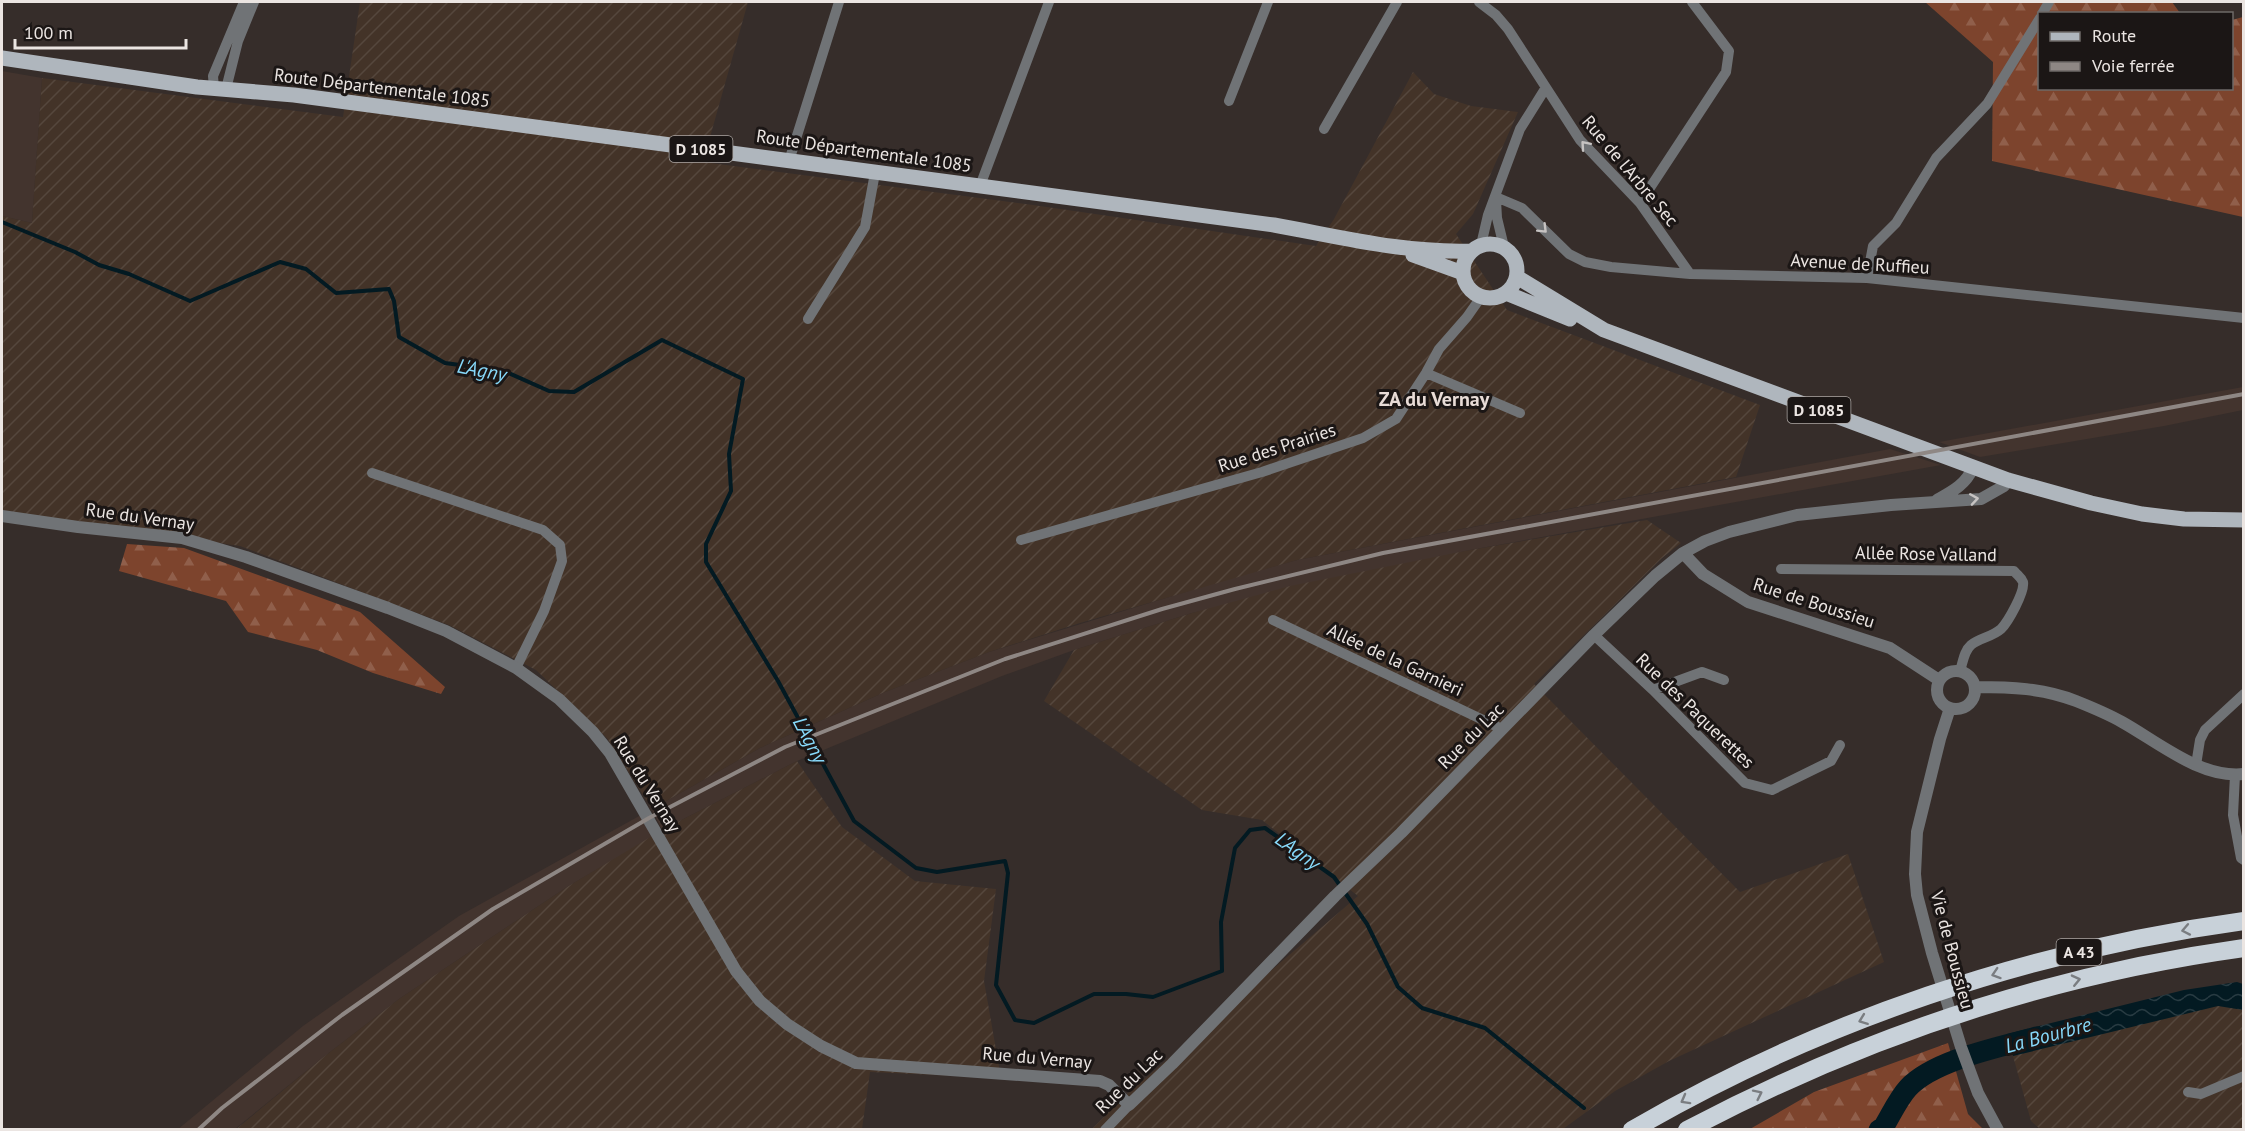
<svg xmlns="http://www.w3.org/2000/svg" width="2245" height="1131" font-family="'PT Sans',sans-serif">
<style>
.built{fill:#43342e}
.industrial{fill:url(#industrial-furrows)}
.forest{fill:url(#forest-firs)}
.water{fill:url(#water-waves)}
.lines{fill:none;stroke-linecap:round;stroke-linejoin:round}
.stream{stroke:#031a22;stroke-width:4}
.river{stroke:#031a22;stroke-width:21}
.minor{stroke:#707376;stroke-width:10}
.tertiary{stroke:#707376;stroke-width:12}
.primary{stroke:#afb6bd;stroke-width:15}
.motorway{stroke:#c8d1d9;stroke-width:18}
.rail{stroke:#8e8784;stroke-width:4}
.oneway{stroke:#c6c3c2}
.oneway2{stroke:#7a7d81}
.labels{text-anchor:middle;stroke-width:6;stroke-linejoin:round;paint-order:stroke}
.shield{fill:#1b1615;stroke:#ada7a4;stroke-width:1.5}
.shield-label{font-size:16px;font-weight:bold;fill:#ebe5e2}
.street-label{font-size:18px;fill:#ebe5e2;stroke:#1b1615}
.water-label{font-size:20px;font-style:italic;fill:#87d9fa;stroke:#1b1615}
.neighbourhood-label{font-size:20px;font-weight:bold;fill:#e8dcd7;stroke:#1b1615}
</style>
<defs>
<pattern id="industrial-furrows" width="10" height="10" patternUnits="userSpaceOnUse" patternTransform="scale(1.5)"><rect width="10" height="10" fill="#433328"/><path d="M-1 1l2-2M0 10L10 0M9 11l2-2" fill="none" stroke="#55473d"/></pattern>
<pattern id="forest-firs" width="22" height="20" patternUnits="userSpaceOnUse" patternTransform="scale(1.5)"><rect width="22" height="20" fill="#7d442d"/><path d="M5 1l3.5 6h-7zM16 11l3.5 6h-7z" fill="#905f4b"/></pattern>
<pattern id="water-waves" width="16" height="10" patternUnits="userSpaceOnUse" patternTransform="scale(1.5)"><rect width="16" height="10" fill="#031a22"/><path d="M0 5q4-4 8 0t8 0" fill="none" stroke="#283b42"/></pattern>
</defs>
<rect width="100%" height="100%" fill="#362d2a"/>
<path class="built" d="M 2,71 L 42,78 L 32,223 L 2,216 Z
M 2243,387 L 2243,410 L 2164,426 L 1980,457 L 1939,442 Z
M 1890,449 L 1941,465 L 1470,550 L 1192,613 L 1074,650 L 1002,676 L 797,761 L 662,830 L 652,809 L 760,748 L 885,692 L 989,652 L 1228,579 L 1297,560 Z
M 641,815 L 652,837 L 567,887 L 399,999 L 321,1059 L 235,1129 L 177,1130 L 303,1026 L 459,916 Z"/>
<path class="industrial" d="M 360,2 L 748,2 L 703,162 L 1033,205 L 1316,246 L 1334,219 L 1413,72 L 1434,94 L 1471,106 L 1518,112 L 1473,214 L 1456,234 L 1507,310 L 1760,405 L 1736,477 L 1297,560 L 1080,623 L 989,652 L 885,692 L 760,748 L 652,809 L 607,738 L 536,670 L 449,625 L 240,546 L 2,511 L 2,216 L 32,223 L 42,78 L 343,117 Z
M 1647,520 L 1681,543 L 1662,558 L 1534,684 L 1740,892 L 1848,854 L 1884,962 L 1669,1061 L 1615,1091 L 1563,1129 L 1092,1129 L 1127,1094 L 1358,896 L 1262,820 L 1202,810 L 1044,701 L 1074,650 L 1192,613 L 1290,586 L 1470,550 Z
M 797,761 L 842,827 L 915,881 L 996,889 L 984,981 L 1001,1078 L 870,1072 L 862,1129 L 235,1130 L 321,1059 L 399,999 L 567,887 L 662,830 Z
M 2243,996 L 2243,1129 L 2040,1129 L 2031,1121 L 2013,1056 Z"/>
<path class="forest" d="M 1925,2 L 2172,2 L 2180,13 L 2040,14 L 2040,88 L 2232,88 L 2232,20 L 2243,17 L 2243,217 L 1992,161 L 1993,62 Z
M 127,544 L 184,548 L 360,612 L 445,687 L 441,694 L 373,673 L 317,650 L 248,632 L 226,601 L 119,571 Z
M 1948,1043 L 1968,1114 L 1983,1129 L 1750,1129 L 1814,1092 Z"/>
<path class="water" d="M 2237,982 L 2243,984 L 2243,1010 L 2218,1006 L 2013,1056 L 2007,1034 L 2184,990 Z"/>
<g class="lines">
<path class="stream" d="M 2,222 L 75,252 L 99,265 L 129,274 L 190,301 L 280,262 L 306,269 L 336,293 L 389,289 L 394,301 L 399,337 L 445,363 L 504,371 L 549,391 L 574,392 L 662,340 L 743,379 L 729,454 L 731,491 L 706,544 L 706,562 L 778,681 L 854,821 L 916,868 L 937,872 L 1005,861 L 1008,873 L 996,985 L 1015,1020 L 1034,1023 L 1094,994 L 1126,994 L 1153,997 L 1222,971 L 1221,922 L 1235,848 L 1250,830 L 1265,828 L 1334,877 L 1367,924 L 1398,987 L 1422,1008 L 1485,1028 L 1584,1108"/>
<path class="river" d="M 1879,1130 L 1883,1128 C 1891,1115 1898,1099 1908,1088 C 1934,1060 2000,1047 2037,1037"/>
<path class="minor" d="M 1479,2 L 1496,15 L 1508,29 L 1580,140 L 1640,203 L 1690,274
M 2042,14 L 2049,2
M 214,88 L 213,76 L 244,2
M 226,89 L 238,41 L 254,2
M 1229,101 L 1268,2
M 1324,129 L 1397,2
M 789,161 L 839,2
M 980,186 L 1049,2
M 1496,197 L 1522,208 L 1569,254 L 1585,262 L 1611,267 L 1690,274 L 1867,278 L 2244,318
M 1496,200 L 1497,218 L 1504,247
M 1640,203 L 1726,72 L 1729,51 L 1692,2
M 1481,245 L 1488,215 L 1520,129 L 1545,89
M 1867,278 L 1873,246 L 1896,223 L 1936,158 L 1987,104 L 2040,18
M 808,319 L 865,227 L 875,173
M 1426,373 L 1520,413
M 372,473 L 543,530 L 560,545 L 562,561 L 544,611 L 516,668
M 1021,540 L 1262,472 L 1363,438 L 1396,419 L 1426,373 L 1439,349 L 1467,317 L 1481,297
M 1781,569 L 2014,571 C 2017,575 2021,577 2023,582 C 2025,592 2008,622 2001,629 C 1992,637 1979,638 1971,645 C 1964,651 1963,662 1960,671
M 1273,620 L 1502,729
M 1594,635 L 1653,690 L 1745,783 L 1772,790 L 1831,761 L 1840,745
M 1653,690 L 1702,672 L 1724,680
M 2196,765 L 2200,740 L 2205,730 L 2244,694
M 2235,775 L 2233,815 L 2241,858 L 2244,860
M 2188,1092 L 2201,1094 L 2244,1076
M 1105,1130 L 1129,1105"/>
<path class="tertiary" d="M 1937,500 C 1953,491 1965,485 1973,468
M 2,516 L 78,527 L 182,538 L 246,557 L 388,608 L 446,631 L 516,668 L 559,699 L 593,732 L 610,753 L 736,971 L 760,1001 L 787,1024 L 821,1046 L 856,1063 L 1100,1081 L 1109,1085 L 1129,1105 L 1172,1064 L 1335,896 L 1401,833 L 1594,635 L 1655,576 L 1683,553 L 1705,541 L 1729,532 L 1797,515 L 1891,505 L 1981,499 L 2004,486 L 2008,480
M 1683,553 L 1703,574 L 1748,602 L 1890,648 L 1939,680
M1937 690a19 19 0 1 1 38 0a19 19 0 1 1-38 0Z
M 1976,687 C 2010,687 2043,688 2076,701 C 2091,707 2108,714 2122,722 C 2158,742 2201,779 2244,774
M 1950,708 L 1940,739 L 1917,832 L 1915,874 L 1917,895 L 1932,953 L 1961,1047 L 1978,1093 L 1998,1130"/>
<path class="primary" d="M 2,58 L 197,87 L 294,95 L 1274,225 C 1341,237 1402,253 1471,251
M1463 271a27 27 0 1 1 54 0a27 27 0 1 1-54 0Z
M 1413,255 L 1463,273
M 1517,277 L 1604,330 L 2008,480 L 2091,503 L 2142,514 L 2184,519 L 2244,520
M 1506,293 L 1570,319"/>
<path class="motorway" d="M 1632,1130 C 1819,1021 2030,950 2244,921
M 1687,1130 C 1861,1038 2049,975 2244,948"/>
<path class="rail" d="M 198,1130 L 222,1108 L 342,1015 L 493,909 L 649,818 L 785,747 L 1005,659 L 1162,609 L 1235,589 L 1383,553 L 2244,394"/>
</g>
<defs><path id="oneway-chevron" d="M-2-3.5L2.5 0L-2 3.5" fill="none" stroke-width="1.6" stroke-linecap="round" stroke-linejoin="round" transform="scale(1.5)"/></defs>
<g class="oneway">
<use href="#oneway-chevron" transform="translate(1585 145) rotate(-131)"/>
<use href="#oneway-chevron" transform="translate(1543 229) rotate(45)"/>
<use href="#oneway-chevron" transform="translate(1974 499) rotate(-9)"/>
</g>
<g class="oneway2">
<use href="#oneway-chevron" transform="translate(2186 930) rotate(169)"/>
<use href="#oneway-chevron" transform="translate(1996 974) rotate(162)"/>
<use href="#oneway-chevron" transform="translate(2076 980) rotate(-13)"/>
<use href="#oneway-chevron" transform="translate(1863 1020) rotate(159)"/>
<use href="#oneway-chevron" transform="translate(1758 1094) rotate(-26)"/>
<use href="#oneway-chevron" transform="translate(1685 1100) rotate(151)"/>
</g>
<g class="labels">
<g class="shield">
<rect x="669.5" y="136" width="63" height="26" rx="4.5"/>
<rect x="1787.5" y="397" width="63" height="26" rx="4.5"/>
<rect x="2056.5" y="939" width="45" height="26" rx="4.5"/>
</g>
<g class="shield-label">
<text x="701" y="155">D 1085</text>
<text x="1819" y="416">D 1085</text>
<text x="2079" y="958">A 43</text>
</g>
<g class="street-label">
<text transform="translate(382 88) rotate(7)" y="6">Route Départementale 1085</text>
<text transform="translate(864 151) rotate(8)" y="6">Route Départementale 1085</text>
<text transform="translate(1630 171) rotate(50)" y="6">Rue de l'Arbre Sec</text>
<text transform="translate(1860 264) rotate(3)" y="6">Avenue de Ruffieu</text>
<text transform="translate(1277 448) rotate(-18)" y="6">Rue des Prairies</text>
<text transform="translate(140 517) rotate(8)" y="6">Rue du Vernay</text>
<text transform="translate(1926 554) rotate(1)" y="6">Allée Rose Valland</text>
<text transform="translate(1814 603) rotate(18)" y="6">Rue de Boussieu</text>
<text transform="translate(1395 660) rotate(25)" y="6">Allée de la Garnieri</text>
<text transform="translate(1695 711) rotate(44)" y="6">Rue des Paquerettes</text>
<text transform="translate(1471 736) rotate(-45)" y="6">Rue du Lac</text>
<text transform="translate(647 784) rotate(58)" y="6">Rue du Vernay</text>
<text transform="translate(1952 950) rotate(75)" y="6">Vie de Boussieu</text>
<text transform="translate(1037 1058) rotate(5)" y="6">Rue du Vernay</text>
<text transform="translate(1129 1081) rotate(-44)" y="6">Rue du Lac</text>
</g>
<g class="water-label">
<text transform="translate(482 370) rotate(11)" y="7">L'Agny</text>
<text transform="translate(810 740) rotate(62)" y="7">L'Agny</text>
<text transform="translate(1298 851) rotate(36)" y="7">L'Agny</text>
<text transform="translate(2048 1035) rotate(-15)" y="7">La Bourbre</text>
</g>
<g class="neighbourhood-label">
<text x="1434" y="406">ZA du Vernay</text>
</g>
</g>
<rect width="2245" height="1131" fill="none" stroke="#ebe5e2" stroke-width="6"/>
<rect x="2038" y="12" width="195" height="78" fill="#1b1615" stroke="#6e6967" stroke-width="1.5"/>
<rect x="2050" y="32" width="30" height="9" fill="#afb6bd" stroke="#6e6967" stroke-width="1.5"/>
<text x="2092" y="42" font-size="18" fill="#ebe5e2">Route</text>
<rect x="2050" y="62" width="30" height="9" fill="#8e8784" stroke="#6e6967" stroke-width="1.5"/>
<text x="2092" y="72" font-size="18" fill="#ebe5e2">Voie ferrée</text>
<path d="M15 39v9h171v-9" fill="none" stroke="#ebe5e2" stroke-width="3"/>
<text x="24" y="39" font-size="18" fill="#ebe5e2" stroke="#1b1615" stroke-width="4.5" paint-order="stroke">100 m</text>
</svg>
